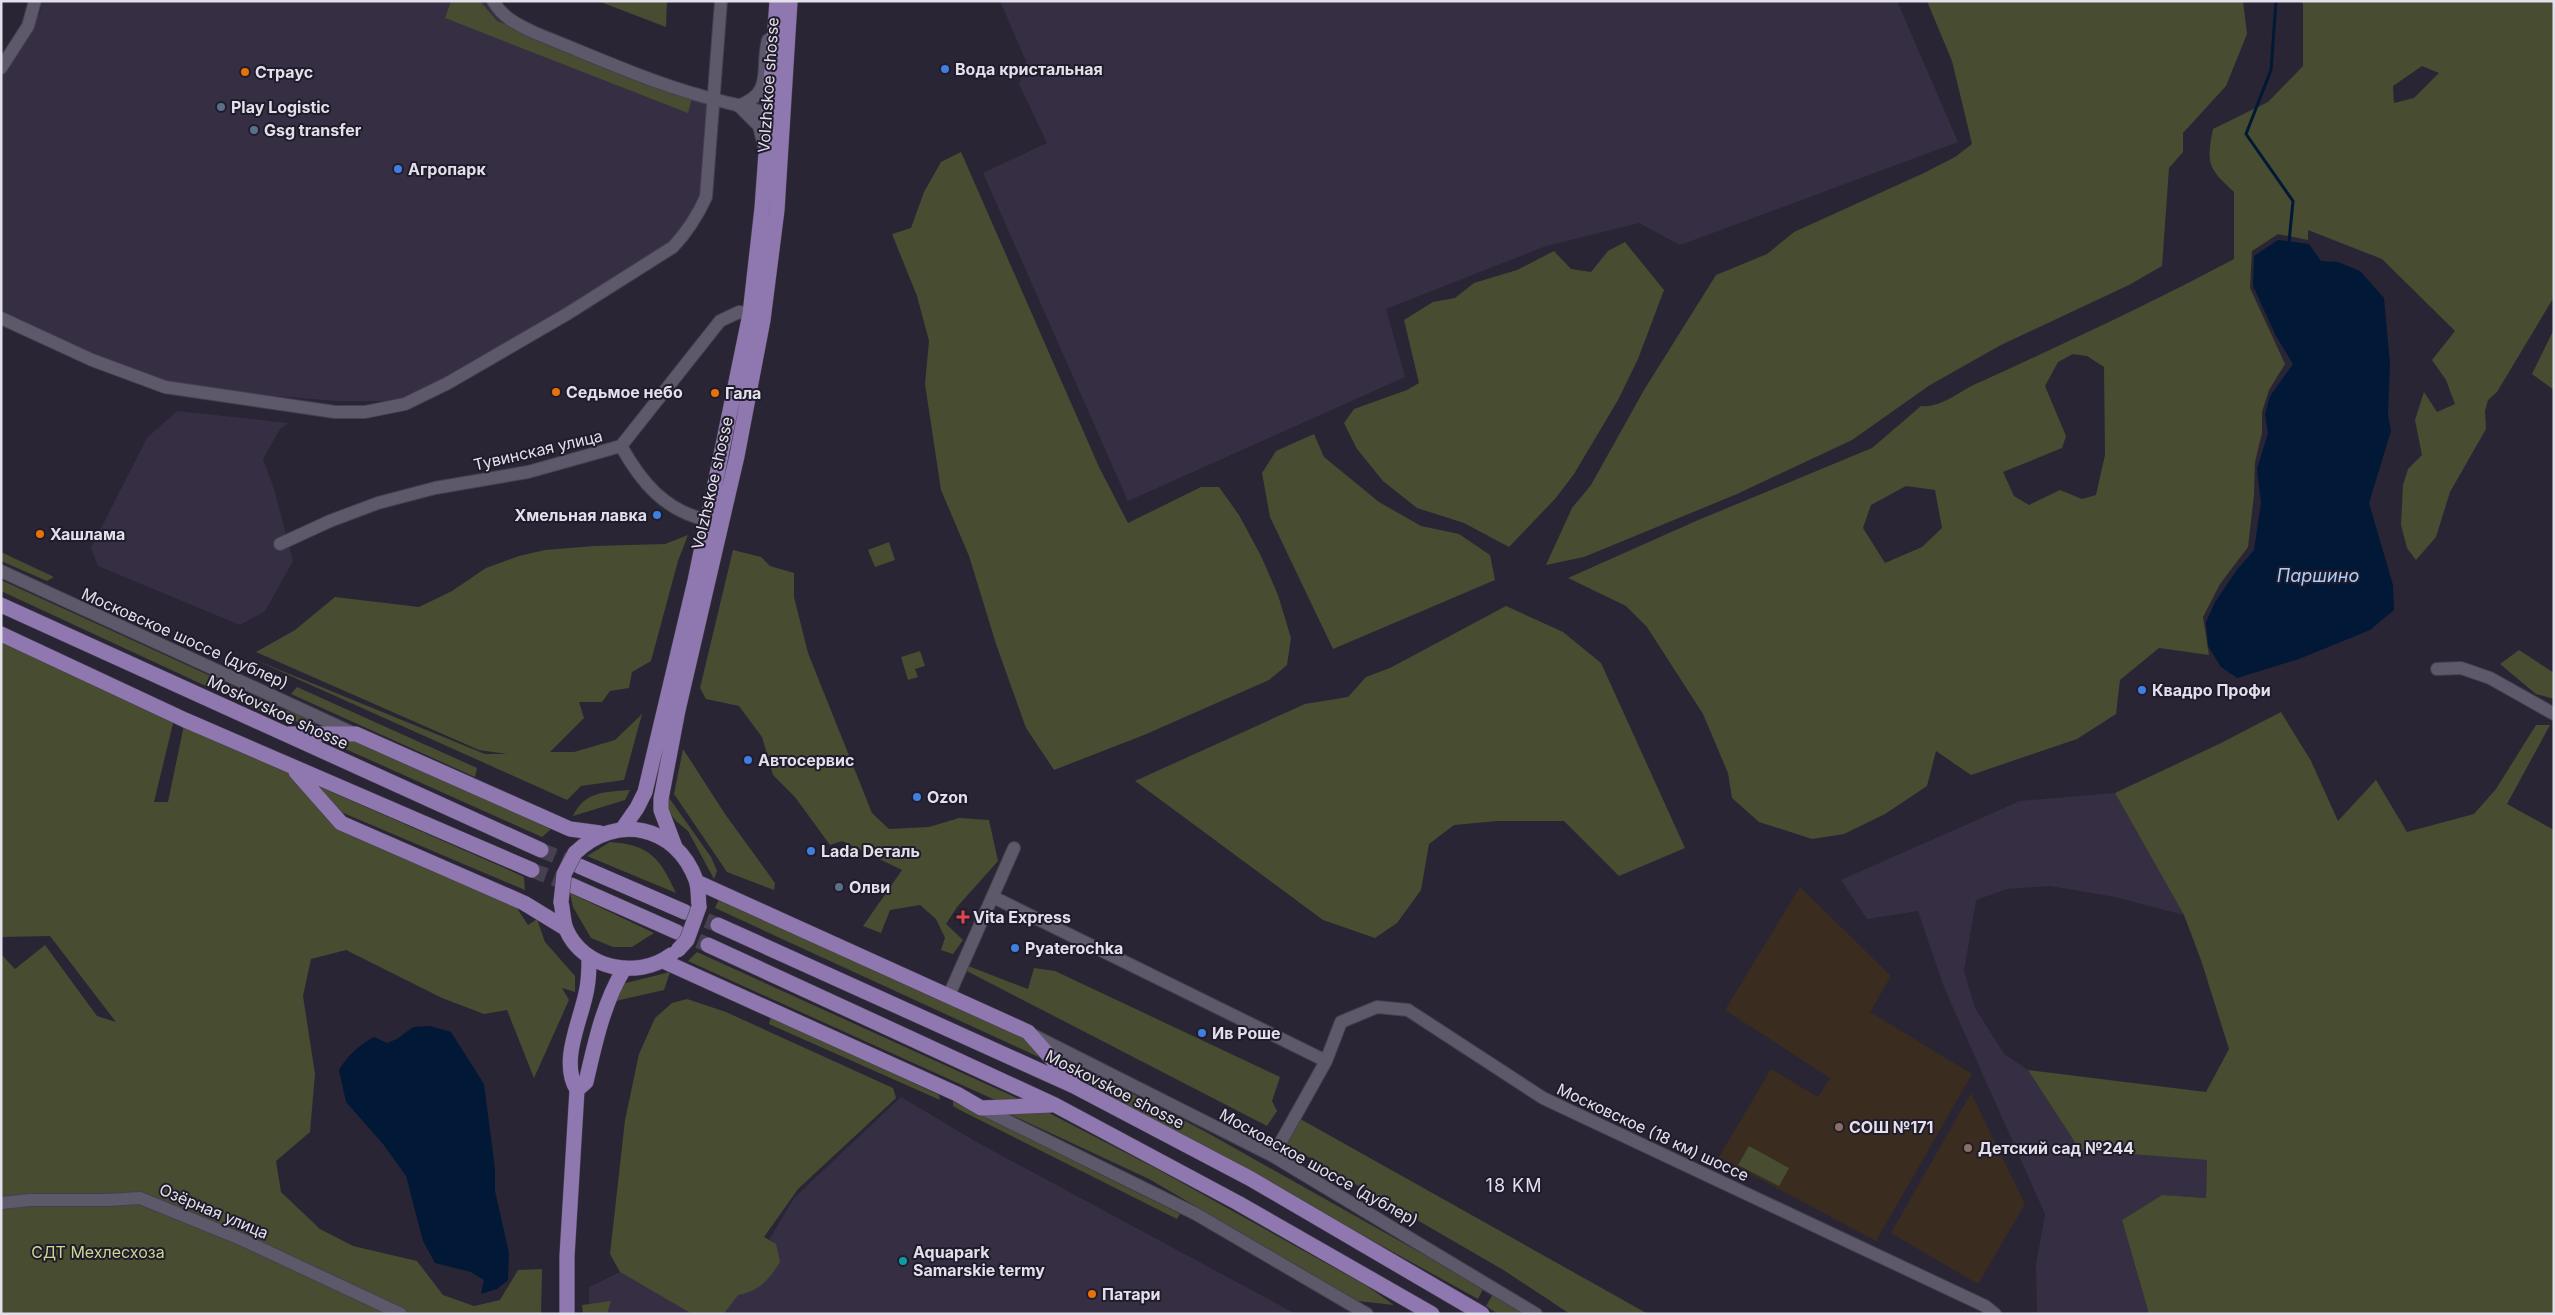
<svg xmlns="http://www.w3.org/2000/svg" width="2555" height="1315" font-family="Inter,sans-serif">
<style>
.built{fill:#362f43}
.education{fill:#3a2d1f}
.green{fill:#484c31;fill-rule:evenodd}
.water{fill:#011836}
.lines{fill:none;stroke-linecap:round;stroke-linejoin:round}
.stream{stroke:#011836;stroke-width:3}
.primary-tunnel{stroke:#464150;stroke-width:15;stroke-dasharray:15 8;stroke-linecap:butt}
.street-casing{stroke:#45404e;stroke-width:14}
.primary-casing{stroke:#45404e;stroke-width:16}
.street{stroke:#5d586a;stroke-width:12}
.primary{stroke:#8f77af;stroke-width:15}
.primary-bridge-casing{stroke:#45404e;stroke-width:16;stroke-linecap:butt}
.primary-bridge{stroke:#8f77af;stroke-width:15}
.shop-dot{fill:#3f7fe0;stroke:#201c2b;stroke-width:2}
.food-dot{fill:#e8710a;stroke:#201c2b;stroke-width:2}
.service-dot{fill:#5c6f8a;stroke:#201c2b;stroke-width:2}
.health-dot{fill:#e0444e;stroke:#201c2b;stroke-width:2}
.education-dot{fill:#8d6e63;stroke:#201c2b;stroke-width:2}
.culture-dot{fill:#0f9aa8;stroke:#201c2b;stroke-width:2}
.labels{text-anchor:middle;stroke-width:4;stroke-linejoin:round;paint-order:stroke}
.poi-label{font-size:16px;font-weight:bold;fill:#e3e0eb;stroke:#201c2b;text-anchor:start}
.street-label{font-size:16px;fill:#e3e0eb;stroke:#201c2b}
.park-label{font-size:16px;fill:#ccd78d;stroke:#201c2b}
.water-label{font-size:18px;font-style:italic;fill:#aacefd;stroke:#201c2b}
.neighbourhood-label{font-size:18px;letter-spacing:1px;fill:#e5dff4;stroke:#201c2b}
</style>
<rect width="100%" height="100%" fill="#2a2535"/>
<path class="built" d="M 42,1 L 495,1 L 513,23 L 715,100 L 706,197 L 686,233 L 630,274 L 411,401 L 337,401 L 165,387 L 1,318 L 1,64 L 40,13 Z
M 1000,1 L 1897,1 L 1958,142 L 1680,245 L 1639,223 L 1546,246 L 1386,309 L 1405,377 L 1128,501 L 983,173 L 1047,143 L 1019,84 L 1026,61 Z
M 177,411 L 288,423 L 280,429 L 263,459 L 274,489 L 293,561 L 265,611 L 240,625 L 98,566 L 91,548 L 147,438 Z
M 2115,793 L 2184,915 L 2115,897 L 2050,886 L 2007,889 L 1976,900 L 1964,971 L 1975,1008 L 2004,1054 L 2028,1070 L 2080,1150 L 2207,1160 L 2206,1198 L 2162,1195 L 2122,1220 L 2149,1314 L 2037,1314 L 2036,1265 L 2045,1214 L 1944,987 L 1918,911 L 1867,919 L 1841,880 L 2020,801 Z
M 901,1097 L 980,1144 L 1296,1314 L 725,1314 L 794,1198 Z
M 620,1272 L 692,1314 L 589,1314 L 589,1287 Z"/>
<path class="education" d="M 1800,887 L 1891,976 L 1870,1012 L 1972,1074 L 1876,1241 L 1719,1157 L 1771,1069 L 1818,1097 L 1830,1078 L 1725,1010 Z
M 1971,1093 L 2025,1204 L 1978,1284 L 1891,1233 Z"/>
<path class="green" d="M 451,1 L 480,1 L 497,21 L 692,98 L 688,113 L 445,18 Z
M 598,1 L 667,1 L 666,27 Z
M 1927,1 L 2243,1 L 2247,34 L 2226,86 L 2183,133 L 2183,152 L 2169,168 L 2162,266 L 2129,285 L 2001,345 L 1930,385 L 1852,440 L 1737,494 L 1584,557 L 1546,565 L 1572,508 L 1591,485 L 1644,390 L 1716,275 L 1767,254 L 1794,232 L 1924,173 L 1955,157 L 1972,144 L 1952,61 Z
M 2301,1 L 2554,1 L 2554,297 L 2497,392 L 2488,400 L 2485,411 L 2486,429 L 2450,492 L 2436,537 L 2416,560 L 2407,548 L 2401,525 L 2403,485 L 2408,469 L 2422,455 L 2415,420 L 2424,392 L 2437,412 L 2455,404 L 2446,380 L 2432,360 L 2455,331 L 2382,259 L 2308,230 L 2308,240 L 2278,234 L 2252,251 L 2250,288 L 2285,364 L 2269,390 L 2262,412 L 2262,433 L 2255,462 L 2254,495 L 2248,547 L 2220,584 L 2203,617 L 2209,655 L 2159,648 L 2120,680 L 2116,714 L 2077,739 L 1971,775 L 1936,751 L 1927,786 L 1885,814 L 1844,834 L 1812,839 L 1759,822 L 1732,798 L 1728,773 L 1703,714 L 1647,627 L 1626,606 L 1568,578 L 1696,521 L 1872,448 L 1921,406 C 1943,408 1960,390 1980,382 C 2066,343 2151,303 2234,259 L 2234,192 C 2208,168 2206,164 2213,129 L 2268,102 L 2303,66 L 2303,4 ZM 2422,66 L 2439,73 L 2414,98 L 2394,103 L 2393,86 ZM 2073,354 L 2087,356 L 2104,367 L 2105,455 L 2096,495 L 2082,499 L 2060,490 L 2029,505 L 2014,496 L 2003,472 L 2062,448 L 2066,436 L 2045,386 L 2058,362 ZM 1906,486 L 1935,490 L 1942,528 L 1922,547 L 1885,563 L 1863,528 L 1871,505 Z
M 961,152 L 1099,467 L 1128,523 L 1201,487 L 1219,487 L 1239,515 L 1261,556 L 1278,595 L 1291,638 L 1287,665 L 1269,680 L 1144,735 L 1054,770 L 1026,728 L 996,644 L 969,556 L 941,490 L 925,384 L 929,341 L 917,296 L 892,234 L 911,228 L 924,192 L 941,162 Z
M 1625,242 L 1664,290 L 1638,359 L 1618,400 L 1574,474 L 1555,499 L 1509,547 L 1464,523 L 1417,508 L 1383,481 L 1357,449 L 1344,423 L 1354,409 L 1407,390 L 1419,383 L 1404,320 L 1433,302 L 1455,298 L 1474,283 L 1517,270 L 1554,251 L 1571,269 L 1591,272 L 1608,251 Z
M 2554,329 L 2554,390 L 2532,374 Z
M 1314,434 L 1324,457 L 1379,502 L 1421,526 L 1459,534 L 1490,555 L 1495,580 L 1333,649 L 1270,517 L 1262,473 L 1276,451 Z
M 688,535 L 678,561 L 651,661 L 632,672 L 629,688 L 610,691 L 602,702 L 579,702 L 584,718 L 550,752 L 574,752 L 615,740 L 642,714 L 624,780 L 581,786 L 567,800 L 253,659 L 485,754 L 507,754 L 479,750 L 256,652 L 295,630 L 335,597 L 419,607 L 452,591 L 486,568 L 519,556 L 545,550 L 594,546 L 665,544 Z
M 889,542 L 895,560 L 875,567 L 868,550 Z
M 733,550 L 761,557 L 770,566 L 794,573 L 794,597 L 808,653 L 872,813 L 889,829 L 929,827 L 959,818 L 989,820 L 998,861 L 957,907 L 946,924 L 963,940 L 953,954 L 941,950 L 945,938 L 936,919 L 920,905 L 890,910 L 881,933 L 863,926 L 902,870 L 842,841 L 830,845 L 795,797 L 773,775 L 762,737 L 739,706 L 706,699 L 700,688 Z
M 1,552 L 54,577 L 47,581 L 1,561 Z
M 1,580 L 287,711 L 290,707 L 320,724 L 279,720 L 1,591 Z
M 1506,606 L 1563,632 L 1601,663 L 1685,848 L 1619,876 L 1564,821 L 1497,821 L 1454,825 L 1429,844 L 1421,890 L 1397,923 L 1375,938 L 1323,920 L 1135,781 L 1305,704 L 1348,697 L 1366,677 L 1390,668 Z
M 1,634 L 175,715 L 154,802 L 168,802 L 185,720 L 292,767 L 341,823 L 509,896 L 528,925 L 537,919 L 545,942 L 575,976 L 575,992 L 562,988 L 569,1000 L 534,1078 L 507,1010 L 484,1014 L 442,998 L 346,950 L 311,959 L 303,996 L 315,1074 L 310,1132 L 276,1161 L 281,1192 L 320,1229 L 353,1246 L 417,1261 L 443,1295 L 474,1306 L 500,1300 L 518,1270 L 542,1269 L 541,1314 L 1,1314 L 1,954 L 15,969 L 45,945 L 97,1016 L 116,1022 L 50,936 L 1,937 Z
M 2519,650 L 2554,673 L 2554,699 L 2536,694 L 2500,664 Z
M 920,651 L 925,666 L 915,669 L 918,677 L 908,680 L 901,657 Z
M 297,687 L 477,768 L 475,777 L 291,694 Z
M 2281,712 L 2311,761 L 2338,821 L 2376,780 L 2407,832 L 2474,814 L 2496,789 L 2536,725 L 2550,725 L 2507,804 L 2554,830 L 2554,1314 L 2149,1314 L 2122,1220 L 2162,1195 L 2206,1198 L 2207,1160 L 2080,1150 L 2028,1070 L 2206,1092 L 2229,1049 L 2201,960 L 2184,915 L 2115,793 L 2219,744 Z
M 312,734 L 345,734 L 551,829 L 542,837 Z
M 683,749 L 725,814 L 775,883 L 774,890 L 727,872 L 674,794 Z
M 318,786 L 509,870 L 524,877 L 525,890 L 341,812 Z
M 630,790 L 625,800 L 573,816 C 585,791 605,792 630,790 Z
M 667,795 L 711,857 L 717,871 L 714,879 L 688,831 L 676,821 L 661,802 Z
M 610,842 C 650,845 660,858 676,893 L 587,856 Z
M 570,893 L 654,933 L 632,947 L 613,947 L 591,938 L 573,907 Z
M 719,899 L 1024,1038 L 1043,1059 L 715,908 Z
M 697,952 L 1028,1103 L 1004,1104 L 688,961 Z
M 963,964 L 1028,989 L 1034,968 L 1055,971 L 1280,1077 L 1272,1101 L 1277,1111 L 1267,1126 L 961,968 Z
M 670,972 L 664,990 L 611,1002 L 614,986 Z
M 687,999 L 726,1012 L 893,1088 L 896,1098 L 798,1189 L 764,1237 L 776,1244 L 780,1262 C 769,1280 759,1291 738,1295 L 724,1314 L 692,1314 L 620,1272 L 610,1254 L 625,1120 L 639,1054 L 655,1018 L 672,1003 Z
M 771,1016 L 939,1095 L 940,1100 L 769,1024 Z
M 1041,1042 L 1093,1073 L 1206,1132 L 1453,1271 L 1483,1289 L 1478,1299 L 1073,1075 Z
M 953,1101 L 1180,1214 L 1177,1219 L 960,1110 L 953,1106 Z
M 1003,1111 L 1049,1113 L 1159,1170 L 1367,1286 L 1394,1305 L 1358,1301 L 1149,1179 Z
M 1295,1116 L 1648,1314 L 1570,1314 L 1505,1271 L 1281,1141 Z
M 1749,1146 L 1789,1168 L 1779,1186 L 1738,1165 Z
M 1493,1294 L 1523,1314 L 1498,1314 L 1486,1306 Z
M 611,1301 L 607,1314 L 583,1314 L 582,1305 Z"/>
<path class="water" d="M 2278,240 L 2309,244 L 2321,261 L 2338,262 L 2360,271 L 2384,298 L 2390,364 L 2388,415 L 2391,431 L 2369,503 L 2393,585 L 2394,610 L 2370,630 L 2299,659 L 2237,678 L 2221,667 L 2208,646 L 2206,622 L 2215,602 L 2236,571 L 2254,550 L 2261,503 L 2257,469 L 2268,433 L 2265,414 L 2270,396 L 2293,364 L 2276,336 L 2253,286 L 2254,256 Z
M 430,1026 L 451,1032 L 484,1084 L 495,1169 L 495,1191 L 509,1253 L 508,1280 L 497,1289 L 481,1294 L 484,1280 L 471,1272 L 435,1263 L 423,1241 L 406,1176 L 383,1144 L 346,1102 L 339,1070 C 348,1055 359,1045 374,1037 L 387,1043 L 397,1039 L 413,1027 Z"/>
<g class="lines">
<path class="stream" d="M 2276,1 L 2271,70 L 2246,134 L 2293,201 L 2289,242"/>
<path class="primary-tunnel" d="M 541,850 L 579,866
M 532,870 L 571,885
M 685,912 L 718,925
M 677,932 L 708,945"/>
<g class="street-casing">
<path id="street" d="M 493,1 C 503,18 518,25 535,33 C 596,57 657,86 721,101 C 738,106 762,108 774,121
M 1,68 L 28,26 L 35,1
M 738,106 C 775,93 760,69 768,40
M 742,109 L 759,126 L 764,146
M 1,318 L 92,360 L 165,387 L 335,412 L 365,412 L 405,404 L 448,383 L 567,314 L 673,247 C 688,231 697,217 706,197 L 721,1
M 621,446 C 641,482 665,511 707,520
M 280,544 L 330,521 L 378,503 L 435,488 L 528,472 L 621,446 L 720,321 L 739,312 L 750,314
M 1,571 L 353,733
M 2437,669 L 2461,668 L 2490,678 L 2554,714
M 993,897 L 1326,1061
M 949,995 L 1014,848
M 1033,1035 L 1273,1156 L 1536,1314
M 981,1108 L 1196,1214 L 1367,1314
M 1273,1156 L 1326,1061 L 1341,1022 L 1377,1007 L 1408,1010 L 1543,1098 L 1985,1306 L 1995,1314
M 2,1203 L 30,1200 L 108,1200 L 140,1198 L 243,1240 L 401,1314"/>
</g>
<g class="primary-casing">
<path id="primary" d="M 1,605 L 541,850
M 1,634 L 185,720 L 532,870
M 289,734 L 356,734 L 570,829 L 600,833
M 296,772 L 341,823 L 524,903 L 565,928
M 623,828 L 637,808 L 645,792 L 695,581 L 750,314 L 762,208 L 777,1
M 675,847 L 661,810 L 661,799 L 678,710 L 737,456 L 763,320 L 777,210 L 790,1
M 575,853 C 616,813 676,825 696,880 C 699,888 698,898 699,907
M 579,866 L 685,912
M 697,882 L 1028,1032 L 1073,1083
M 571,885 L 677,932
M 561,902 C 563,911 563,921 566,929 C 583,969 637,980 671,955
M 718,925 L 1076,1087 L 1251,1179 L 1482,1314
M 708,945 L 1055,1105 L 1238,1203 L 1432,1314
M 663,961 L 957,1094 L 981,1108 L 1051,1105
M 577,1090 L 586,1082 C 595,1043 603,1004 624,969
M 567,1314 L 567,1256 L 577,1090 C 559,1060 582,1019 587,988 C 589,978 589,967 589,957"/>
</g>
<use href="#street" class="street"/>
<use href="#primary" class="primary"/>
<g class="primary-bridge-casing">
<path id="primary-bridge" d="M 561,902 L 564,874 L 575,853
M 678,950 L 687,940 L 699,907"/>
</g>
<use href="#primary-bridge" class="primary-bridge"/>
</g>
<g class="shop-dot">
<circle cx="945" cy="69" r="5"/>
<circle cx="398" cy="169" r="5"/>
<circle cx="657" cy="515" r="5"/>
<circle cx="2142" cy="690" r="5"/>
<circle cx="748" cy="760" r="5"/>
<circle cx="917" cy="797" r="5"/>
<circle cx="811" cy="851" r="5"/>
<circle cx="1015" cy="948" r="5"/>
<circle cx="1202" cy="1033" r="5"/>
</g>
<g class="food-dot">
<circle cx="245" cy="72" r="5"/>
<circle cx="556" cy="392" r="5"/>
<circle cx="715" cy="393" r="5"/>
<circle cx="40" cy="534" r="5"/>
<circle cx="1092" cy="1294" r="5"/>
</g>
<g class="service-dot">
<circle cx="221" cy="107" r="5"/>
<circle cx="254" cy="130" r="5"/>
<circle cx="839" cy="887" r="5"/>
</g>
<path class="health-dot" d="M960.5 909.5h5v5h5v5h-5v5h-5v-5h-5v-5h5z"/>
<g class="education-dot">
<circle cx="1839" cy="1127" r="5"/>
<circle cx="1968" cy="1148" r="5"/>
</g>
<circle class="culture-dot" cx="903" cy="1261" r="5"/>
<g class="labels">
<g class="poi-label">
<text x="955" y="75">Вода кристальная</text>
<text x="255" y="78">Страус</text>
<text x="231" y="113">Play Logistic</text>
<text x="264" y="136">Gsg transfer</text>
<text x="408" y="175">Агропарк</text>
<text x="566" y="398">Седьмое небо</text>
<text x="725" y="399">Гала</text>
<text x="647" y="521" text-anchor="end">Хмельная лавка</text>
<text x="50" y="540">Хашлама</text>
<text x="2152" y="696">Квадро Профи</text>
<text x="758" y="766">Автосервис</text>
<text x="927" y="803">Ozon</text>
<text x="821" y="857">Lada Dеталь</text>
<text x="849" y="893">Олви</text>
<text x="973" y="923">Vita Express</text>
<text x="1025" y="954">Pyaterochka</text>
<text x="1212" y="1039">Ив Роше</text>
<text x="1849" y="1133">СОШ №171</text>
<text x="1978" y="1154">Детский сад №244</text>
<text x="913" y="1258">Aquapark<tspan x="913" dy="18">Samarskie termy</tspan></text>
<text x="1102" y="1300">Патари</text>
</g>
<g class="street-label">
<text transform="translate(768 85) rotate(-86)" y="6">Volzhskoe shosse</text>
<text transform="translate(538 450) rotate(-13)" y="6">Тувинская улица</text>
<text transform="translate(712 483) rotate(-77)" y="6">Volzhskoe shosse</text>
<text transform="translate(185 638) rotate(24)" y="6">Московское шоссе (дублер)</text>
<text transform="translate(278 712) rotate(25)" y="6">Moskovskoe shosse</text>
<text transform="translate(1115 1089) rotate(27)" y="6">Moskovskoe shosse</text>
<text transform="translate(1653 1132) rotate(25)" y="6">Московское (18 км) шоссе</text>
<text transform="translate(1319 1167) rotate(29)" y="6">Московское шоссе (дублер)</text>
<text transform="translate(214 1211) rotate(23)" y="6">Озёрная улица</text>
</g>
<g class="park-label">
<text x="98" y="1258">СДТ Мехлесхоза</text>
</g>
<g class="water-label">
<text x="2318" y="582">Паршино</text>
</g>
<g class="neighbourhood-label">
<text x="1514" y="1192">18 KM</text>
</g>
</g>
<rect width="2555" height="1315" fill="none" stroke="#e3e0eb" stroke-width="5"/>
</svg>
